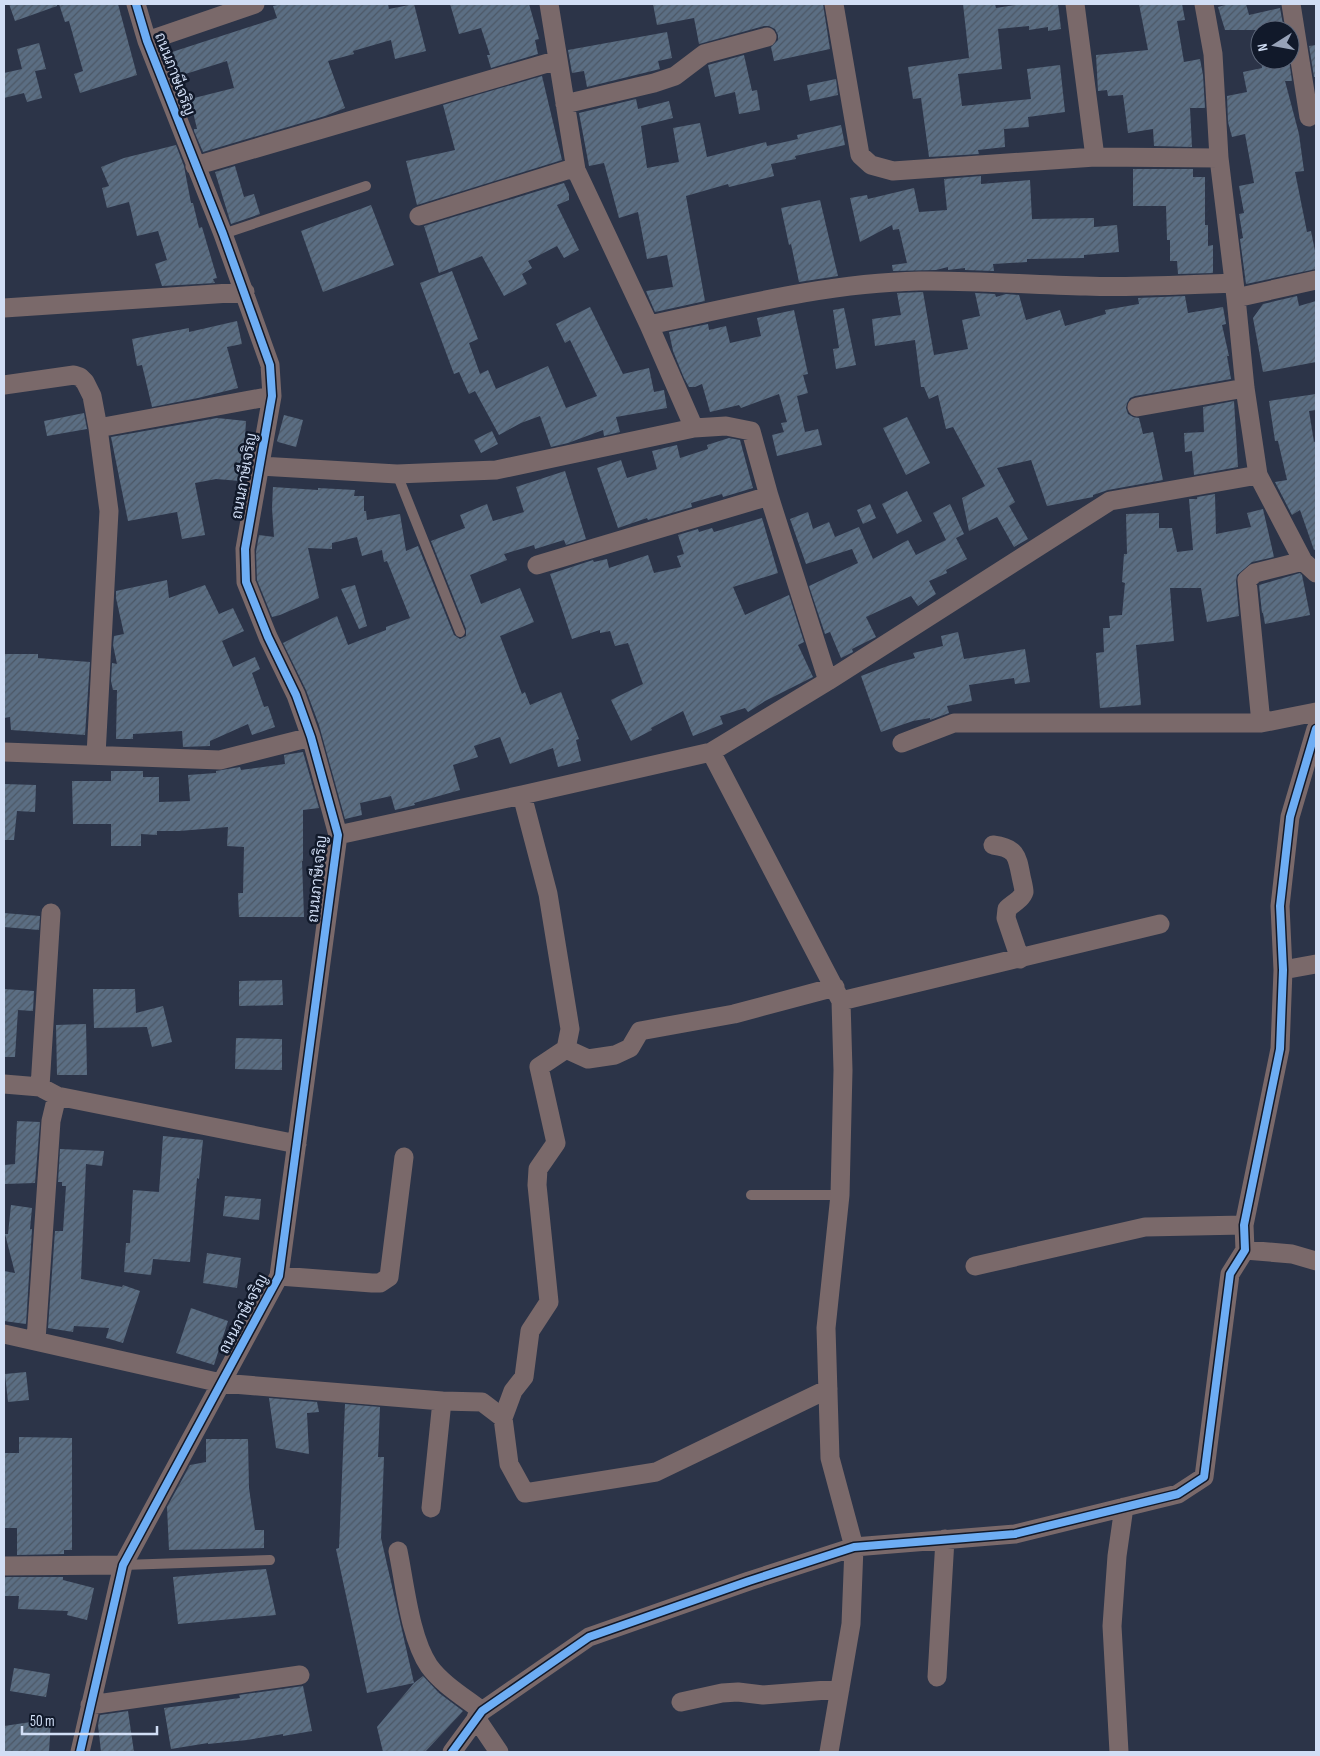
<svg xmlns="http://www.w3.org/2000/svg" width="1320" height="1756" font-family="'Sofia Sans Condensed',Sarabun,sans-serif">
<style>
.building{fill:url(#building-hatch)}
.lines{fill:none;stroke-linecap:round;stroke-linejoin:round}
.lane{stroke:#7a696a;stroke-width:10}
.street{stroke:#7a696a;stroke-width:19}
.cycleway-casing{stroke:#11192a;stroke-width:11}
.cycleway{stroke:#6dadf4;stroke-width:8}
.labels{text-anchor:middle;stroke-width:5;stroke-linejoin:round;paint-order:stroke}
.street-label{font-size:15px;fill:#d1def5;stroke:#11192a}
</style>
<defs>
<pattern id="building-hatch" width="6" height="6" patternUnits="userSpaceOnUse" patternTransform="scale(1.25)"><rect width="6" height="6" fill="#5b6e83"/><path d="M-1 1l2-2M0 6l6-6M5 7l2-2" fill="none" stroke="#4d5866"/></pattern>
</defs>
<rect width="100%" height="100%" fill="#2c3448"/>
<path class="building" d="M 9,4 L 57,4 L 57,6 L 15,21 Z
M 59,4 L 118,4 L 137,75 L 80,93 L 74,74 L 83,71 L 69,21 L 65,22 Z
M 282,4 L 388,4 L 389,9 L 414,4 L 426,51 L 395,59 L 391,40 L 353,51 L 354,54 L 328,61 L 345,108 L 325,116 L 203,152 L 194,131 L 194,129 L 197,129 L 190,99 L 234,88 L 227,61 L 179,76 L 172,52 L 277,18 L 273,6 Z
M 450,4 L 529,4 L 539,39 L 535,40 L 538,54 L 491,68 L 487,55 L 490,55 L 481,28 L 459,34 Z
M 653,4 L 823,4 L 830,49 L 774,61 L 771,47 L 778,40 L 778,35 L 775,29 L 769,26 L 764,26 L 699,44 L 694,18 L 657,25 Z
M 963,4 L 995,4 L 996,8 L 1022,4 L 1058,4 L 1061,29 L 1048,31 L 1048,27 L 1029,30 L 1029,26 L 998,29 L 1002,69 L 958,74 L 962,106 L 1031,99 L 1027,69 L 1060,65 L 1065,112 L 1028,117 L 1029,127 L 1004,129 L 1005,147 L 978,150 L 979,154 L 929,157 L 921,98 L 913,99 L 908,67 L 969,58 Z
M 1139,4 L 1182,4 L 1185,20 L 1177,21 L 1184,62 L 1200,59 L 1203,75 L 1205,108 L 1190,108 L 1192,147 L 1154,146 L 1153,129 L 1128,133 L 1123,95 L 1108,96 L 1107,90 L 1098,91 L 1096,55 L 1148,50 Z
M 1229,4 L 1246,4 L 1249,15 L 1280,8 L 1284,30 L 1225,30 L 1218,7 Z
M 667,32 L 672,58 L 658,61 L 660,69 L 587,87 L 584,71 L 572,73 L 568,50 Z
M 39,43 L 46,69 L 35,71 L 42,98 L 27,102 L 24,93 L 4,98 L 4,73 L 22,69 L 17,49 Z
M 1316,45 L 1316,77 L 1314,77 L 1309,46 Z
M 744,55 L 752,91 L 757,90 L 760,110 L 739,114 L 735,92 L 715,97 L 708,65 Z
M 1261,60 L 1289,60 L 1292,81 L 1285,81 L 1299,134 L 1304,171 L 1295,172 L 1307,232 L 1311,231 L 1316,256 L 1316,269 L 1246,284 L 1240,239 L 1243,238 L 1239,214 L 1244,213 L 1239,186 L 1254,183 L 1245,134 L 1232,137 L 1228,122 L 1227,96 L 1247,92 L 1243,72 L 1262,68 Z
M 542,76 L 562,160 L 417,205 L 406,161 L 455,150 L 443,105 Z
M 836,79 L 838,95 L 810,101 L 807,85 Z
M 636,99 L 638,109 L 669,101 L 673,118 L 641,126 L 647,168 L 679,162 L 673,128 L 700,123 L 707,157 L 766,142 L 767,146 L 798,139 L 797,135 L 841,125 L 845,145 L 795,156 L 796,159 L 771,164 L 774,176 L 729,187 L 728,184 L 686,196 L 705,301 L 655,312 L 646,291 L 673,287 L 667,255 L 647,259 L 638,212 L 619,218 L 604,163 L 589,166 L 579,113 Z
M 176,145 L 184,166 L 191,203 L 193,203 L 199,228 L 202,227 L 217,278 L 213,279 L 215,283 L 162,286 L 155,264 L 167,260 L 158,231 L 137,236 L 129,202 L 107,208 L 102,188 L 109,186 L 101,167 L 124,158 Z
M 235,166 L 244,197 L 254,194 L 260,214 L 231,224 L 215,172 Z
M 1133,169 L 1193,169 L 1193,177 L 1205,177 L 1205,225 L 1208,225 L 1208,246 L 1213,245 L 1213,273 L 1178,274 L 1177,261 L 1170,261 L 1170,240 L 1167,240 L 1166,206 L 1133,206 Z
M 981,176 L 981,184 L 1030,180 L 1032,219 L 1094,218 L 1094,227 L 1117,225 L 1119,252 L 1084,255 L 1084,258 L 1027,259 L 1027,262 L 993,264 L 994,271 L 965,270 L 965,268 L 948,270 L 948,267 L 936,270 L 893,271 L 892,265 L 907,263 L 899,229 L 893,230 L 892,225 L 860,242 L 850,198 L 867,195 L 868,199 L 914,188 L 919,212 L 947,210 L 944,179 Z
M 564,183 L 569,194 L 569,200 L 557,205 L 579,250 L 564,258 L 557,246 L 528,261 L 532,268 L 522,274 L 527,284 L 504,296 L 482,256 L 439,273 L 424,226 Z
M 820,200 L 838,276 L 799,282 L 791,244 L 789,245 L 781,208 Z
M 371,205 L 394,265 L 323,292 L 301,231 Z
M 452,271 L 478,339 L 469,343 L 480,374 L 488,370 L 496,389 L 548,366 L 566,408 L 597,396 L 570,340 L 565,343 L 556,324 L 590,307 L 623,374 L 649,368 L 654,392 L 664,390 L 667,408 L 616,417 L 620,432 L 604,436 L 603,430 L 568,443 L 551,447 L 540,416 L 521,423 L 499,435 L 475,391 L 469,394 L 459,372 L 454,374 L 420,283 Z
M 923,292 L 934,355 L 968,349 L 962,320 L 980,316 L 975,293 L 995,294 L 996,297 L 1006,294 L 1019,295 L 1026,320 L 1060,310 L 1065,326 L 1106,314 L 1105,310 L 1139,304 L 1138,298 L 1185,296 L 1188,313 L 1223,307 L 1226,324 L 1222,325 L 1229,356 L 1227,356 L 1231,379 L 1135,396 L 1130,398 L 1127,403 L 1126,408 L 1128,414 L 1133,417 L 1139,418 L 1143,434 L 1153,432 L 1163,480 L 1108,490 L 1093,495 L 1093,497 L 1047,506 L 1031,460 L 997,468 L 1015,502 L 1009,506 L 1028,539 L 1014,547 L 997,517 L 969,531 L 962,498 L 985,486 L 953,427 L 946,429 L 938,395 L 929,399 L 924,387 L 921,387 L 915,340 L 875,346 L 872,319 L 901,315 L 897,293 Z
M 1297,296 L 1299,306 L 1316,301 L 1316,362 L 1263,372 L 1253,318 L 1263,304 Z
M 844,308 L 856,365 L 836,369 L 833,349 L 839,348 L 833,310 Z
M 794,310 L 808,374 L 803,375 L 808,393 L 797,396 L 805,432 L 818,429 L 822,445 L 777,456 L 772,435 L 784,432 L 781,423 L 787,422 L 779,394 L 741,408 L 739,405 L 710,412 L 702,384 L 695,387 L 689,387 L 684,378 L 673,351 L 669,332 L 708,324 L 709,330 L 726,326 L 730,343 L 761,336 L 757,318 Z
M 237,321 L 242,344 L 227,347 L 238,388 L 198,398 L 152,407 L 142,365 L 137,366 L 132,339 L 189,328 L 189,332 Z
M 1316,394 L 1316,410 L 1309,411 L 1314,442 L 1316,441 L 1316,549 L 1314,550 L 1300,510 L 1292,515 L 1275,482 L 1287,480 L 1278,441 L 1275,441 L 1269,401 Z
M 1234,401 L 1238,467 L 1194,475 L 1192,451 L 1185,452 L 1184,433 L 1204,432 L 1203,407 Z
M 84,413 L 87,429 L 47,436 L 44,421 Z
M 284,415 L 303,420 L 296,447 L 278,442 L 277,441 Z
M 907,417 L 930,463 L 906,475 L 883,428 Z
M 217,418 L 246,421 L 244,454 L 242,454 L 240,481 L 216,479 L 195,483 L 205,535 L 182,539 L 177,512 L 128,521 L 111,437 Z
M 492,431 L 498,444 L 481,453 L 474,440 Z
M 729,438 L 740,440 L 753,488 L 723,497 L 722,494 L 691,503 L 692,507 L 648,520 L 647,518 L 618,528 L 597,468 L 621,460 L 627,478 L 657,469 L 652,451 L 677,445 L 680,458 L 708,449 L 707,445 Z
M 565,471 L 586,539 L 566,545 L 564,540 L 535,549 L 534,545 L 504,554 L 507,560 L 470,575 L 481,604 L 520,588 L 534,622 L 500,636 L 522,694 L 525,692 L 530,705 L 561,692 L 579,739 L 576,740 L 581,761 L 558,767 L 553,748 L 510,764 L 500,737 L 474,746 L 478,757 L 453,765 L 460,790 L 414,803 L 415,805 L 395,810 L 391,796 L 360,803 L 362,815 L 345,819 L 319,725 L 306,690 L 283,643 L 337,616 L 348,645 L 386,630 L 386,627 L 410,618 L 387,561 L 384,562 L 382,550 L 362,556 L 357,537 L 332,543 L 332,549 L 308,548 L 319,598 L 280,615 L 272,617 L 257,580 L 256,552 L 259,535 L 274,537 L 272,508 L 273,487 L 318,490 L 318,488 L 355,490 L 354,496 L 364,496 L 364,511 L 366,511 L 367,520 L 400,514 L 406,551 L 418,546 L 454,635 L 460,639 L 466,636 L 466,629 L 431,541 L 465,528 L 460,515 L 487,504 L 493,521 L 524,512 L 516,487 Z
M 907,491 L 922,521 L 897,534 L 882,504 Z
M 1215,494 L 1216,534 L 1251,527 L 1247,513 L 1263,509 L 1274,557 L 1252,562 L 1237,575 L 1236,581 L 1239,616 L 1207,622 L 1201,588 L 1170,588 L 1174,641 L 1136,645 L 1141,705 L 1100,708 L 1096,653 L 1104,652 L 1103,628 L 1110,628 L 1109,616 L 1122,615 L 1125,583 L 1122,582 L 1124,554 L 1127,554 L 1126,514 L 1159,513 L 1159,528 L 1172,528 L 1177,552 L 1193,550 L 1189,499 L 1197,499 L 1197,497 Z
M 870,504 L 876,518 L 863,524 L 857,510 Z
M 950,504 L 964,534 L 956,538 L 967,559 L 946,570 L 947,573 L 929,581 L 936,594 L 918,606 L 911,596 L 866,617 L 876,637 L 852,649 L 853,652 L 841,658 L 830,632 L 825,634 L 809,586 L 858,563 L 852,549 L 806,564 L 790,519 L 808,512 L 813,529 L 829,522 L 835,537 L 859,527 L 873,559 L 908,540 L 916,555 L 946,540 L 933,513 Z
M 762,518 L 778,573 L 733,587 L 745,615 L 789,595 L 804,642 L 798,645 L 813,677 L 765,701 L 748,712 L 745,708 L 720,716 L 723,724 L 693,736 L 683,711 L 651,728 L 652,730 L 631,741 L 611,700 L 643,684 L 628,643 L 615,646 L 610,631 L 600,633 L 600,630 L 572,639 L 550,574 L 593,560 L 594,562 L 607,559 L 609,568 L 648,555 L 654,573 L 681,567 L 677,556 L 684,554 L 678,535 L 698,529 L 699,532 L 712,528 L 714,532 Z
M 1300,573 L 1302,575 L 1310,615 L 1265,624 L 1263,613 L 1262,613 L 1259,585 Z
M 167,580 L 169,598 L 205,585 L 219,614 L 233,608 L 244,631 L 222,641 L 233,667 L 255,657 L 260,669 L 252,673 L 264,707 L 268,706 L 275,727 L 252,735 L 248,724 L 210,741 L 210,746 L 183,747 L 182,731 L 133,734 L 133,739 L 116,739 L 117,690 L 113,690 L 111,681 L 112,663 L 117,664 L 113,645 L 114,636 L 124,634 L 116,598 L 116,591 Z
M 355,585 L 367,626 L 359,629 L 341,589 Z
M 958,632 L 964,659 L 1025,649 L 1030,682 L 1015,684 L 1014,678 L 969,685 L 972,701 L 947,706 L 949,713 L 930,720 L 930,718 L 913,721 L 881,732 L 861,676 L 893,664 L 915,658 L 913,653 L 943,646 L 941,636 Z
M 4,654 L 38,654 L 38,658 L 90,662 L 85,735 L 11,730 L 10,717 L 4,718 Z
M 303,752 L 319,808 L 303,810 L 303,861 L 302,861 L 304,917 L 239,917 L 238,893 L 243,893 L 244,847 L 227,846 L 228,827 L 179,831 L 157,831 L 157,835 L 141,834 L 141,846 L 111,846 L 111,824 L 73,824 L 72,781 L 111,781 L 111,771 L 143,771 L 143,777 L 159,777 L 159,802 L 190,801 L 188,775 L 216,773 L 216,771 L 240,767 L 241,770 L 285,764 L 284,755 Z
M 4,784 L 36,785 L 35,812 L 17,811 L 14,840 L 4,840 Z
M 4,913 L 40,916 L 39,930 L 4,927 Z
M 282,980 L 283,1005 L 239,1006 L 239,981 Z
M 4,989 L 34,991 L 33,1011 L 18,1010 L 15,1057 L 4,1057 Z
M 93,989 L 135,989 L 136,1013 L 163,1006 L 172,1042 L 152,1047 L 147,1027 L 94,1028 Z
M 86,1024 L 87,1075 L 57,1075 L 56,1025 Z
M 236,1038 L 282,1039 L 282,1070 L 235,1069 Z
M 17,1121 L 40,1122 L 35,1183 L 4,1184 L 4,1165 L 15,1164 Z
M 163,1136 L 203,1140 L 199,1179 L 197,1178 L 190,1262 L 153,1259 L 151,1275 L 124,1272 L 126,1243 L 130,1243 L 133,1190 L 159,1192 Z
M 60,1149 L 104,1151 L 102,1166 L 86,1164 L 81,1279 L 122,1287 L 123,1285 L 140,1291 L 123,1343 L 106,1338 L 109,1328 L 74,1326 L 73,1332 L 48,1328 L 55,1231 L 63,1231 L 66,1186 L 62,1186 L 62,1182 L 58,1182 Z
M 225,1196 L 261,1199 L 259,1220 L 223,1216 Z
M 11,1205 L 32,1208 L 30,1229 L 32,1229 L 26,1324 L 4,1321 L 4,1271 L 15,1273 L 5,1234 L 8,1234 Z
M 207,1253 L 241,1258 L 237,1288 L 203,1283 Z
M 191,1308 L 228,1321 L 214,1365 L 176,1353 Z
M 26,1372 L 29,1400 L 8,1402 L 5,1374 Z
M 269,1398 L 317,1402 L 319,1412 L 307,1413 L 309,1454 L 276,1448 Z
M 345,1404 L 380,1407 L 378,1457 L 384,1457 L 381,1538 L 414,1683 L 367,1693 L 336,1549 L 339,1548 Z
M 19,1437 L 72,1438 L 72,1550 L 64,1550 L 64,1554 L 17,1555 L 17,1528 L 4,1528 L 4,1453 L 19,1453 Z
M 206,1439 L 248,1439 L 249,1488 L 255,1530 L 264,1530 L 264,1548 L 169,1550 L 167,1507 L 190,1465 L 206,1462 Z
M 266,1569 L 276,1615 L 178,1624 L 173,1577 Z
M 5,1577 L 63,1577 L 63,1580 L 94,1588 L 87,1620 L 67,1615 L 68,1611 L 18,1609 L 19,1596 L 4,1596 Z
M 14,1668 L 50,1674 L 46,1697 L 10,1691 Z
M 423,1676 L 439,1693 L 463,1711 L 425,1752 L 383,1752 L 377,1727 L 414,1683 Z
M 303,1686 L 312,1731 L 283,1736 L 283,1734 L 247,1740 L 208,1744 L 208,1743 L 171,1749 L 164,1708 L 240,1698 L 239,1695 Z
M 128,1711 L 134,1752 L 101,1752 L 98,1725 L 100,1715 Z
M 51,1719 L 49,1752 L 4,1751 L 4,1726 Z"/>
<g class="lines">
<path class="lane" d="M 223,234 L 366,186
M 397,474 L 460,632
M 751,1195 L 840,1195
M 123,1565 L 270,1560"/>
<path class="street" d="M 549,4 L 576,170 L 649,325 L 694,428
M 834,4 L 860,155 L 871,165 L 893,171 L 1095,157 L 1219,158
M 1075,4 L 1095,157
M 1204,4 L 1213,54 L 1219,158 L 1236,298 L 1245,388 L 1258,475 L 1303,561 L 1316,573
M 1291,4 L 1309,117
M 147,41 L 255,4
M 565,104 L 654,83 L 675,76 L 704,54 L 767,37
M 195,166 L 558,60
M 419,216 L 567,170 L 576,170
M 1236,298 L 1316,280
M 4,308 L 245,292
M 649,325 C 738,306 827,283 919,281 C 974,280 1030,285 1086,286 C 1135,288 1184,285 1234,283
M 4,385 L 74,375 L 80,377 L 85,382 L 92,396 L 98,428 L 109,511 L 96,755
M 1137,407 L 1245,388
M 98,428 L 272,396
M 260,466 L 397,474 L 496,470 L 694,428 L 726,426 L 751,431 L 769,496 L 828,681
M 537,565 L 769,496
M 1261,723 L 1247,580 L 1255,573 L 1303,561
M 902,743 L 954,723 L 1261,723 L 1316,712
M 4,752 L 220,760 L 311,737
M 711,752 L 841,1001 L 843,1070 L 840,1195 L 826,1328 L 830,1458 L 854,1547 L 851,1624 L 829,1752
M 338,835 L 522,795 L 711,752 L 828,681 L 1110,501 L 1258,475
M 993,845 C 1016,848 1017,855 1021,876 C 1022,881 1024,888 1024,892 C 1022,899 1012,904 1007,909 L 1006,918 L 1020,959
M 1283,970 L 1316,964
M 841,1001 L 1160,924
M 566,1049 L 588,1059 L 615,1055 L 630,1048 L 640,1031 L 734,1014 L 835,987
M 4,1084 L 40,1087 L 57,1096 L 297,1144
M 40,1087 L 51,913
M 1245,1250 L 1292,1254 L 1316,1261
M 975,1266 L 1145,1227 L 1244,1225
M 279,1276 L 372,1283 L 380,1283 L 389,1277 L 404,1157
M 4,1334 L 221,1383 L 442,1401 L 482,1402 L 503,1418 L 509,1464 L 525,1493 L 656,1472 L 828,1389
M 36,1340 L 51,1121 L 57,1096
M 503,1418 L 513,1391 L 524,1377 L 530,1331 L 549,1302 L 537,1185 L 538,1169 L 556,1143 L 539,1067 L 566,1049 L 570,1029 L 548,894 L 522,795
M 431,1508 L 442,1401
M 398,1551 C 405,1585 410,1638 429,1666 C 442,1684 464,1697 482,1711
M 4,1566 L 123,1565
M 937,1677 L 945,1539
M 681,1702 L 722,1693 L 738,1692 L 763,1695 L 840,1689
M 90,1705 L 300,1675
M 476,1718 L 499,1752
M 80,1752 L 123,1565 L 279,1276 L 338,835 L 311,737 L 296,695 L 268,637 L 246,582 L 245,549 L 272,396 L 270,365 L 223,234 L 147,41 L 136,4
M 452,1752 L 482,1711 L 589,1637 L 749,1581 L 854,1547 L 1015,1534 L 1178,1494 L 1204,1477 L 1230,1274 L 1245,1250 L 1244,1225 L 1280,1049 L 1283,970 L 1280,906 L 1290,817 L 1316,729
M 1119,1752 L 1112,1626 L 1117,1556 L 1124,1507"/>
<g class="cycleway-casing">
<path id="cycleway" d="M 80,1752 L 123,1565 L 279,1276 L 338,835 L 311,737 L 296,695 L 268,637 L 246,582 L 245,549 L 272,396 L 270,365 L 223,234 L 147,41 L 136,4
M 452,1752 L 482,1711 L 589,1637 L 749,1581 L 854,1547 L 1015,1534 L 1178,1494 L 1204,1477 L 1230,1274 L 1245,1250 L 1244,1225 L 1280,1049 L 1283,970 L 1280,906 L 1290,817 L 1316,729"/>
</g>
<use href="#cycleway" class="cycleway"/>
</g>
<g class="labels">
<g class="street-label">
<text transform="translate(175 74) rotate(69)" y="5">ถนนภาษีเจริญ</text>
<text transform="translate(244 476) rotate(-80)" y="5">ถนนภาษีเจริญ</text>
<text transform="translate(317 879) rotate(-84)" y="5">ถนนภาษีเจริญ</text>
<text transform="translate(243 1314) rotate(-62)" y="5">ถนนภาษีเจริญ</text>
</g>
</g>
<rect width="1320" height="1756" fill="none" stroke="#d1def5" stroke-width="10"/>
<g transform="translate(1275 45) rotate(259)"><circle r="24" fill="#11192a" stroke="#5e687b"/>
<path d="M0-4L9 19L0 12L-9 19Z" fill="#97a2b8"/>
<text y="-8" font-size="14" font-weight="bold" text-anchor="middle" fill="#d1def5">N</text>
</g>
<path d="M22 1726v8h135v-8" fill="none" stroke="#d1def5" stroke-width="2.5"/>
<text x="30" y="1726" font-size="15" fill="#d1def5" stroke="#11192a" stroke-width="4" paint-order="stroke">50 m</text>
</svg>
